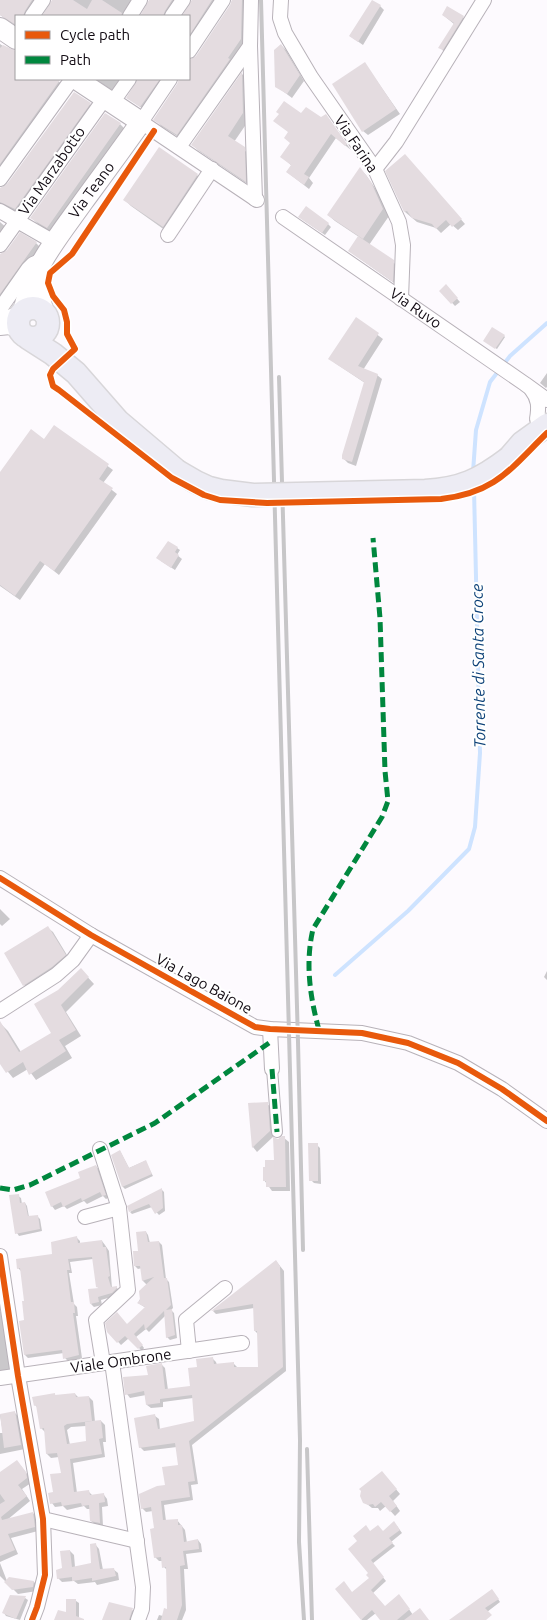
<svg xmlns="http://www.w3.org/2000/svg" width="547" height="1620" font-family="Ubuntu,sans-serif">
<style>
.shadow{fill:#0003;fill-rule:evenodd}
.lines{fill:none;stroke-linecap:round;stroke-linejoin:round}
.stream{stroke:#cee3ff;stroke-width:4}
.building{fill:#e4dce0;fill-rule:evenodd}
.pedestrian-casing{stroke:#b8b2b9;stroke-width:12}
.minor-casing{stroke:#b8b2b9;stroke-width:16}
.secondary-casing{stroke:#b8b2b9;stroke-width:22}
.primary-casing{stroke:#d8d6d9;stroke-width:25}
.pedestrian{stroke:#fffeff;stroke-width:10}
.minor{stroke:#fffeff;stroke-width:14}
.secondary{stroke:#fffeff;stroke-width:20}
.primary{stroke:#edecf4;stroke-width:22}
.rail{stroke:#c7c6c8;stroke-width:4}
.primary-bridge-casing{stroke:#d8d6d9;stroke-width:25;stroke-linecap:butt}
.primary-bridge{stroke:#edecf4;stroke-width:22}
.quiet{stroke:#00873e;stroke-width:5;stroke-dasharray:10 5;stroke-linecap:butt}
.cycleway-casing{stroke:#fff;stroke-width:9}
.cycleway{stroke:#e8590c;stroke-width:6}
.labels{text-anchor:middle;stroke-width:4;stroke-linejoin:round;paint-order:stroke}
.street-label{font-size:15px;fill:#110a12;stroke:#fff}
.water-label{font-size:16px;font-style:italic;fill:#0d4178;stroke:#fff}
</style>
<rect width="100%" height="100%" fill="#fdfafe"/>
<path class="shadow" d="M 0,0 L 43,0 L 32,16 L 16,16 L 16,26 L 0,15 Z
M 55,0 L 141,0 L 130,16 L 44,16 Z
M 150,0 L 184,0 L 172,16 L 141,16 Z
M 192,0 L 223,0 L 189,51 L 189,16 L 184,16 Z
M 232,0 L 244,0 L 248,5 L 247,45 L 183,140 L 161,126 L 155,119 L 179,84 L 179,79 L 189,79 L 189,60 L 193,60 L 197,57 L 231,5 Z
M 380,6 L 384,10 L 363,45 L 350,36 Z
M 443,15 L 463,17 L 467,22 L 444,52 L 440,47 L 454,24 Z
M 0,44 L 9,50 L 16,52 L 16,79 L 56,79 L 65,87 L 0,178 Z
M 281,45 L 286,50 L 304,81 L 292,98 L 276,86 Z
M 365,64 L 400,114 L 368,135 L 363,131 Z
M 242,74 L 248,80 L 249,120 L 234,142 L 250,155 L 252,187 L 199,151 L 193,145 Z
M 95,79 L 130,79 L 118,94 Z
M 139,79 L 171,79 L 147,112 L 128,98 Z
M 90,104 L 96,110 L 21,214 L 7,208 L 0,211 L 0,188 L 3,188 Z
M 301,115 L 321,119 L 326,115 L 351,150 L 336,138 L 309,178 L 313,183 L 309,189 L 287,172 L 292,166 L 282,157 L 291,143 Z
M 120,124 L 126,130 L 54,234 L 38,224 L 32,218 Z
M 409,160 L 465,224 L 458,230 L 451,224 L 441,233 L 436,228 L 417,222 L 405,212 L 387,171 Z
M 360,169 L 366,175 L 377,191 L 389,216 L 369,245 L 398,266 L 397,285 L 349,251 L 359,237 L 335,221 L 328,215 Z
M 197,175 L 204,182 L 169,233 L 131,206 L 125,200 Z
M 303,220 L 328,224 L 331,227 L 325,235 Z
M 0,222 L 9,230 L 0,245 Z
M 20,234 L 36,243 L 42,249 L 0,308 L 0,255 L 5,254 Z
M 446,286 L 460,302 L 455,306 L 441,291 Z
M 356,319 L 383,339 L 363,370 L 377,375 L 382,379 L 356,466 L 348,463 L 343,458 L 365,383 L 335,363 Z
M 504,336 L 505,337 L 497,349 L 486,342 Z
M 547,373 L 547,387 L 546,388 L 540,383 Z
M 54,427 L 113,470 L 103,483 L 117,494 L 59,575 L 45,564 L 20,600 L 0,586 L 0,475 L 45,441 Z
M 177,548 L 180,550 L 177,555 L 182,559 L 175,570 L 161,561 Z
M 0,909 L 10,919 L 2,926 L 0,924 Z
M 48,928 L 53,932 L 70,960 L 29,990 L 24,985 Z
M 81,970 L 94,984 L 66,1012 L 81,1036 L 65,1046 L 72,1058 L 36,1080 L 28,1069 L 13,1078 L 0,1062 L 0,1026 L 2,1025 L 8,1031 L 21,1052 L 53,1033 L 59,991 Z
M 547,971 L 547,980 L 544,977 Z
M 267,1104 L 272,1108 L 274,1136 L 257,1152 L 253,1147 L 250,1105 Z
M 284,1138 L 289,1142 L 290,1191 L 272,1191 L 264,1180 L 275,1161 L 278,1140 Z
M 317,1145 L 320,1148 L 321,1184 L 314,1183 L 311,1180 Z
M 120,1151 L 129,1168 L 145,1161 L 153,1176 L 125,1189 L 123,1187 Z
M 96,1166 L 99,1170 L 108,1198 L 106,1199 L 103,1196 L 87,1204 L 84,1201 L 67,1209 L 64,1206 L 55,1210 L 52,1206 Z
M 162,1190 L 164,1192 L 165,1211 L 159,1215 L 152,1207 L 132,1214 L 130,1212 Z
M 18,1196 L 21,1198 L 22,1204 L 25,1203 L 27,1206 L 29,1217 L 37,1216 L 40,1219 L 42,1231 L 19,1236 L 17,1233 Z
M 146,1232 L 148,1235 L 150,1243 L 159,1242 L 162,1245 L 166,1279 L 169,1282 L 173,1308 L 171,1310 L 174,1313 L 177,1338 L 170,1340 L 167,1337 L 166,1315 L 149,1332 L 146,1329 L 136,1337 L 144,1348 L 142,1351 L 129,1338 L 121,1345 L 108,1331 L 127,1326 L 146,1308 L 138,1303 L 147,1285 L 143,1281 L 142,1268 L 138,1269 L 135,1266 Z
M 77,1238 L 80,1241 L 80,1244 L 102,1241 L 105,1245 L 109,1251 L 112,1288 L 117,1288 L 120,1291 L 115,1296 L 101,1300 L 102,1305 L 94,1307 L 91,1304 L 100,1289 L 97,1286 L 93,1259 L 70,1262 L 72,1273 L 69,1273 L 74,1304 L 77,1307 L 78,1316 L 76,1316 L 82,1358 L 68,1361 L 65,1358 L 64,1353 L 28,1358 L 25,1355 L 25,1302 L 22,1272 L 18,1268 L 54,1255 Z
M 276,1261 L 284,1271 L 286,1371 L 192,1445 L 198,1484 L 191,1485 L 193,1500 L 164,1505 L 166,1521 L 177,1520 L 185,1530 L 187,1543 L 198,1540 L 201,1544 L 202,1552 L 186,1554 L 188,1569 L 184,1569 L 186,1610 L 182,1620 L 157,1620 L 159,1615 L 163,1616 L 169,1611 L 168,1571 L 164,1567 L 163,1561 L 159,1561 L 155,1557 L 155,1530 L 153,1511 L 146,1512 L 142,1508 L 166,1486 L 180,1466 L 177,1447 L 144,1451 L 140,1447 L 155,1416 L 159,1419 L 160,1430 L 196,1422 L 193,1398 L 163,1402 L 163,1407 L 151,1408 L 147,1405 L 146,1395 L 130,1398 L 127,1394 L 162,1365 L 165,1368 L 168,1390 L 192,1387 L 198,1368 L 212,1358 L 216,1362 L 217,1365 L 233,1363 L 237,1367 L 259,1368 L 258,1334 L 255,1331 L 254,1308 L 216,1314 L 213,1311 Z
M 0,1311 L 5,1316 L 11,1370 L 0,1372 Z
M 54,1394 L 57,1396 L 75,1394 L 79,1398 L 89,1397 L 93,1401 L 95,1422 L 101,1421 L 105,1425 L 106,1442 L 103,1442 L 105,1457 L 73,1463 L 77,1493 L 89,1492 L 93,1496 L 104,1495 L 107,1499 L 108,1506 L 102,1507 L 103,1526 L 95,1524 L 91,1521 L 91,1509 L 87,1509 L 84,1506 L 67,1510 L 63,1506 L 55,1507 L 52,1503 L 62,1474 L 59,1457 L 51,1458 L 47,1454 L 45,1432 L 41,1428 L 38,1408 L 35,1405 ZM 86,1426 L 88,1442 L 70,1445 L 67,1430 L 71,1427 Z
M 15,1413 L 19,1417 L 25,1449 L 0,1454 L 0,1433 L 3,1433 L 0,1415 Z
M 21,1466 L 30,1478 L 31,1483 L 22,1489 L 30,1501 L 7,1520 L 33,1513 L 37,1518 L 38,1531 L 11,1538 L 18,1554 L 0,1562 L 0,1474 Z
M 386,1477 L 400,1494 L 393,1501 L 400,1511 L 395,1516 L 386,1506 L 380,1511 L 378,1508 L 372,1508 L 367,1504 Z
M 397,1526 L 402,1533 L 391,1542 L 395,1546 L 372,1564 L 386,1581 L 373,1593 L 385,1607 L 402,1599 L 413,1615 L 428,1620 L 381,1620 L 376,1613 L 367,1620 L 362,1620 L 337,1589 L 352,1593 L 370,1578 L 371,1532 L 383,1532 Z
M 95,1544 L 99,1549 L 103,1570 L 113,1569 L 118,1573 L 119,1580 L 97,1585 L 95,1582 L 78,1584 L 74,1581 L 62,1582 L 58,1578 L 64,1569 L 70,1551 L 74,1555 L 75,1567 L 92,1564 Z
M 0,1563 L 7,1581 L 9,1578 L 34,1582 L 38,1586 L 37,1591 L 18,1594 L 0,1576 Z
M 494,1593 L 500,1602 L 487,1612 L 483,1620 L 451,1620 Z
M 25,1598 L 28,1600 L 20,1620 L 6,1616 L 4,1613 Z
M 76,1601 L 79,1603 L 79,1618 L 81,1620 L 59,1620 L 67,1614 Z
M 132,1610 L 135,1612 L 133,1620 L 104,1620 Z"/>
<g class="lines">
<path class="stream" d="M 473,472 L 476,430 L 490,382 L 510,356 L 547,323
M 335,975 L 408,911 L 469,849 L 475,827 L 480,753 L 474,489"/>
</g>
<path class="building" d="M 0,0 L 32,0 L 25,11 L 23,16 L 16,16 L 16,25 L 0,15 Z
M 52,0 L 73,0 L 87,9 L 92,0 L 102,0 L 122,13 L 121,16 L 42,16 Z
M 149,0 L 172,0 L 165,11 L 163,16 L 140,16 Z
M 192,0 L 212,0 L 189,36 L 189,16 L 182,16 Z
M 232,0 L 242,0 L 241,39 L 228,58 L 230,59 L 177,135 L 153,120 L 177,84 L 179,79 L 189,79 L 189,60 L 196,56 L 230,5 Z
M 372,0 L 381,5 L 358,42 L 349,36 Z
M 447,6 L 464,16 L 443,50 L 438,48 L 454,23 L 442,15 Z
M 281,44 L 300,75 L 287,94 L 275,87 L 274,50 Z
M 3,45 L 16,51 L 16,79 L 58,79 L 60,80 L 0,164 L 0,48 Z
M 365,62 L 396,109 L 362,132 L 332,84 Z
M 242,72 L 243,113 L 228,136 L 245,147 L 246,182 L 191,145 Z
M 138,79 L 160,79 L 140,107 L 126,98 Z
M 74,92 L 91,103 L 15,209 L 0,202 L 0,188 L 7,184 Z
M 284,101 L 301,113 L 306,107 L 321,117 L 326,114 L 347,144 L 345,146 L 331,134 L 304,174 L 309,177 L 304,185 L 286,172 L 291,165 L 280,157 L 290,143 L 284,138 L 288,132 L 273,121 L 279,114 L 276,112 Z
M 105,113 L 121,123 L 47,228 L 30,218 Z
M 159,147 L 198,174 L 163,227 L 123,200 Z
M 405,154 L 462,219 L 452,227 L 446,220 L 436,229 L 432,224 L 412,218 L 407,211 L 404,212 L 385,171 Z
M 360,167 L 371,182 L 383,209 L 363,239 L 327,215 Z
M 306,206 L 329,223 L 322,233 L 298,217 Z
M 20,232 L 37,242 L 0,294 L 0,254 L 7,250 Z
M 358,236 L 394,260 L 393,282 L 348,251 Z
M 446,284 L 458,298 L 451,304 L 439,291 Z
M 356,317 L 379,333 L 358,366 L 378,374 L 352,462 L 342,459 L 342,455 L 364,382 L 328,359 Z
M 492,327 L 505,335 L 495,349 L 483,341 Z
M 54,425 L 109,464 L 99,479 L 113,488 L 54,571 L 40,561 L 15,596 L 0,585 L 0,472 L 31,429 L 44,439 Z
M 168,541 L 178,547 L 175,552 L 179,555 L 171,568 L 156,558 Z
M 48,926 L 66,955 L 52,967 L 23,986 L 4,953 Z
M 81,968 L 89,977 L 61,1005 L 76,1030 L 59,1040 L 66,1051 L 29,1075 L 23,1062 L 6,1073 L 0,1064 L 0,1021 L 19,1052 L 51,1033 L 34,1004 L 58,990 Z
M 268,1102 L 270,1131 L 252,1148 L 248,1103 Z
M 282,1136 L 285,1136 L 286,1187 L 266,1187 L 266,1181 L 263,1181 L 263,1167 L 265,1167 L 265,1160 L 274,1160 L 273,1137 L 278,1139 Z
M 308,1143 L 318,1143 L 318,1181 L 309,1181 Z
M 120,1150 L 129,1168 L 146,1160 L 152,1174 L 122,1187 L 111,1155 Z
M 96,1165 L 106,1195 L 102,1196 L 100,1192 L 82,1201 L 81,1198 L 63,1207 L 61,1202 L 51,1207 L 45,1192 L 80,1178 L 78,1172 Z
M 162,1188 L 163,1208 L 155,1214 L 149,1204 L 129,1212 L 127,1206 Z
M 19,1194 L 20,1203 L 25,1202 L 28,1216 L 38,1215 L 40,1229 L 15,1234 L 9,1195 Z
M 146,1231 L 148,1242 L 159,1241 L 164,1278 L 167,1278 L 171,1305 L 166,1310 L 172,1309 L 175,1335 L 166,1338 L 164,1311 L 145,1330 L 144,1324 L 134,1334 L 143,1345 L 138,1349 L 125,1336 L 117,1343 L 107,1332 L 105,1323 L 117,1312 L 127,1324 L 145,1307 L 137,1303 L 140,1300 L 139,1291 L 154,1277 L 142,1281 L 140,1266 L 134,1266 L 133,1251 L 138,1251 L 136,1232 Z
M 77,1236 L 78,1243 L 102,1240 L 103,1247 L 106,1247 L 110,1276 L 108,1277 L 111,1287 L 117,1286 L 117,1288 L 112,1293 L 98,1297 L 99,1302 L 90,1304 L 88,1289 L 99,1288 L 96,1287 L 92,1257 L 68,1259 L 70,1270 L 67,1270 L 71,1302 L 74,1302 L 75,1313 L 73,1313 L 79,1355 L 63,1359 L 62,1350 L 24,1355 L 19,1321 L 24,1320 L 22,1301 L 24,1301 L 20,1268 L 17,1269 L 16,1259 L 52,1254 L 51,1242 Z
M 276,1260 L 280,1266 L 283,1367 L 189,1441 L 195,1481 L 188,1482 L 190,1497 L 161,1501 L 163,1520 L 178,1519 L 178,1525 L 182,1525 L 184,1542 L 198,1539 L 199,1549 L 183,1551 L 185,1565 L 180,1566 L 182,1605 L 177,1620 L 161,1620 L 164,1608 L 167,1609 L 166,1567 L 162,1568 L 161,1557 L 154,1558 L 150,1529 L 154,1528 L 151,1507 L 141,1509 L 139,1494 L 157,1486 L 165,1485 L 162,1467 L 178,1465 L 175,1443 L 139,1448 L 134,1418 L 155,1414 L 158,1429 L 194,1421 L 192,1395 L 160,1399 L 160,1403 L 146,1405 L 144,1391 L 125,1395 L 123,1377 L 148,1375 L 146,1366 L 162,1363 L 165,1389 L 190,1386 L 188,1368 L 197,1367 L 196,1359 L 213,1357 L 214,1364 L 234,1362 L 234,1367 L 258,1367 L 257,1331 L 254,1331 L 253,1304 L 211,1311 Z
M 55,1393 L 55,1395 L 75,1393 L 76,1397 L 89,1396 L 92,1421 L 101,1420 L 103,1438 L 99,1439 L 102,1454 L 70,1459 L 74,1492 L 89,1490 L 90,1495 L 104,1493 L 105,1502 L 99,1503 L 100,1523 L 90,1521 L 89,1505 L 82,1506 L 81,1503 L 62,1506 L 61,1502 L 50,1504 L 48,1493 L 53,1492 L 50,1474 L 61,1473 L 57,1453 L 46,1454 L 44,1428 L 40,1429 L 36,1405 L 34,1406 L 32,1397 ZM 92,1421 L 85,1422 L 86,1441 L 67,1444 L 64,1426 L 67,1424 Z
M 15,1411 L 21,1445 L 4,1448 L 0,1414 Z
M 17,1460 L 26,1472 L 27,1478 L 18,1485 L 27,1496 L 1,1517 L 2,1520 L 33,1512 L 35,1527 L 8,1534 L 15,1550 L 0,1556 L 0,1504 L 5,1501 L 0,1494 L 0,1472 Z
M 382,1471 L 397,1489 L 389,1496 L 397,1506 L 390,1512 L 381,1502 L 375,1507 L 373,1504 L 368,1505 L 363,1503 L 360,1496 L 361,1491 L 359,1489 Z
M 394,1521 L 400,1530 L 389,1538 L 393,1543 L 371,1560 L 384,1577 L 371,1590 L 385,1606 L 399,1594 L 410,1609 L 397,1620 L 380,1620 L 372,1610 L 361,1620 L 335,1589 L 344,1581 L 352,1592 L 369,1578 L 366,1575 L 368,1573 L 348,1549 L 357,1541 L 353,1536 L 366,1525 L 370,1531 L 378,1525 L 383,1531 Z
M 96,1543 L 100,1569 L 114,1568 L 116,1576 L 92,1581 L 92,1578 L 72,1581 L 72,1577 L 57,1579 L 56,1570 L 62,1568 L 60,1551 L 70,1550 L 72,1567 L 91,1563 L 90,1544 Z
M 9,1577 L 34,1581 L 33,1587 L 12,1590 L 4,1582 Z
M 492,1589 L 499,1599 L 485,1608 L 492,1615 L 486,1620 L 449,1620 Z
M 10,1595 L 26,1596 L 16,1619 L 2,1613 Z
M 66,1599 L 76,1599 L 76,1616 L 84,1619 L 84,1620 L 54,1620 L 58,1610 L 66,1612 Z
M 109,1602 L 133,1608 L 129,1620 L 102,1620 Z
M 420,1608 L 429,1620 L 404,1620 Z"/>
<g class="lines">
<g class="pedestrian-casing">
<path id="pedestrian" d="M 272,1069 L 277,1132"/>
</g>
<g class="minor-casing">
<g id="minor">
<path d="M 251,0 L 250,46 L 255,199"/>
<path d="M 281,0 L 280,18 L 285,33 L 311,77 L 375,169 L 399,222 L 403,245 L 401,299"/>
<path d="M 32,16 L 43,0"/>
<path d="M 130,16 L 140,0"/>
<path d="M 172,16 L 183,0"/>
<path d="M 189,51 L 223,0"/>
<path d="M 170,79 L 141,122 L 257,200"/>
<path d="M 112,103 L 129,79"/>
<path d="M 179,147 L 250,46"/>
<path d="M 375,169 L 396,142 L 484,0"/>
<path d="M 0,179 L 72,79"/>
<path d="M 0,211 L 54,242"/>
<path id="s1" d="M 283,217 L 525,384 L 547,400"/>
<path d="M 168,235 L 212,169"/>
<path d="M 0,245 L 105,98"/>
<path d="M 0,309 L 28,269 L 33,264 L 40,261"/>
<path d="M 0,320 L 11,316 L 21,314"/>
<path d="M 0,328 L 10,327 L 20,332"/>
<path d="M 531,389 C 539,399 539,407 537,419"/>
<path d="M 0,878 L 91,935 L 255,1027 L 270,1029 L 362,1033 L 408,1043 L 458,1063 L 502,1089 L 547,1121"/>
<path d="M 0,1011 L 56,975 L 73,960 L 91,935"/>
<path d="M 270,1029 L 272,1069"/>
<path d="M 100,1149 L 119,1208 L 128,1290 L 96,1320 L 103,1363"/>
<path d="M 85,1217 L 119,1208"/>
<path d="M 0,1256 L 18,1376 L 43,1519 L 45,1575 L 37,1607 L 32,1620"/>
<path d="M 189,1351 L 186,1320 L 225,1288"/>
<path d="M 112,1362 L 143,1587 L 142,1609 L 138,1620"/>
<path d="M 0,1378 L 242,1343"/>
<path d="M 43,1519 L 137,1541"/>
</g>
</g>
<g class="secondary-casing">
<g id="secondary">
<path d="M 0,28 L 16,39"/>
<path d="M 37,273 L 38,290 L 44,314"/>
<path id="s2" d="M 23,312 C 33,266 56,240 83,202 C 102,176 122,149 141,122 L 76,79"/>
</g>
</g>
<g class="primary-casing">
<path id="primary" d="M18 323a15 15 0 1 1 30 0a15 15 0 1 1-30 0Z
M 28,338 L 53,354 L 76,373 L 118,421 L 177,471
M 509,458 L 522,443 L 547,425"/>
</g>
<use href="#pedestrian" class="pedestrian"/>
<use href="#minor" class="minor"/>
<use href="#secondary" class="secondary"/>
<use href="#primary" class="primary"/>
<path class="rail" d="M 261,0 L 300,1440 L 299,1542 L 304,1620
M 279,377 L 298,1042 L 303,1250
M 307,1449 L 312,1620"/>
<g class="primary-bridge-casing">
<path id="primary-bridge" d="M 177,471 L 196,482 L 209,488 L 221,491 L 253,495 L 425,491 C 461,489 480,480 509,458"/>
</g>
<use href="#primary-bridge" class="primary-bridge"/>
<path class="quiet" d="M 319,1030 C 310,997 305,963 313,929 L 382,817 L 388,801 L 385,771 L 380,618 L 373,538
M 272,1069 L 277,1132
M 0,1188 L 13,1190 L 30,1185 L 155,1123 L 269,1043"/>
<g class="cycleway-casing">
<path id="cycleway" d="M 154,131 L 72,254 L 50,273 L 48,283 L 53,296 L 64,310 L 67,322 L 67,334 L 75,349 L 53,369 L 50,375 L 53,386 L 59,390 L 172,478 L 204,495 L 220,500 L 267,503 L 441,499 C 496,493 511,468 547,433
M 0,878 L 91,935 L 255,1027 L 270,1029 L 362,1033 L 408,1043 L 458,1063 L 502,1089 L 547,1121
M 0,1256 L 18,1376 L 43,1519 L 45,1575 L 37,1607 L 32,1620"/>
</g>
<use href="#cycleway" class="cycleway"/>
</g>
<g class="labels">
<g class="street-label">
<text transform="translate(356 144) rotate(56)" y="5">Via Farina</text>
<text transform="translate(52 171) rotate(-55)" y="5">Via Marzabotto</text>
<text dy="5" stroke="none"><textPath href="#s2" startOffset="141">Via Teano</textPath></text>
<text dy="5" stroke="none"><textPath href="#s1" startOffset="161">Via Ruvo</textPath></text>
<text transform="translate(204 984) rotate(29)" y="5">Via Lago Baione</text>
<text transform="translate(121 1361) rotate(-8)" y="5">Viale Ombrone</text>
</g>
<g class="water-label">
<text transform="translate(478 666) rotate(-91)" y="6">Torrente di Santa Croce</text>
</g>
</g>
<rect x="15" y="15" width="175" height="65" fill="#ffffff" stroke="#a09da0"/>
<rect x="25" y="31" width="25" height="8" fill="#e8590c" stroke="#a09da0"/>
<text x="60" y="40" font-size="15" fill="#110a12">Cycle path</text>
<rect x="25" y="56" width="25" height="8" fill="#00873e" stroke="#a09da0"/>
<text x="60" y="65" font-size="15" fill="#110a12">Path</text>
</svg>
